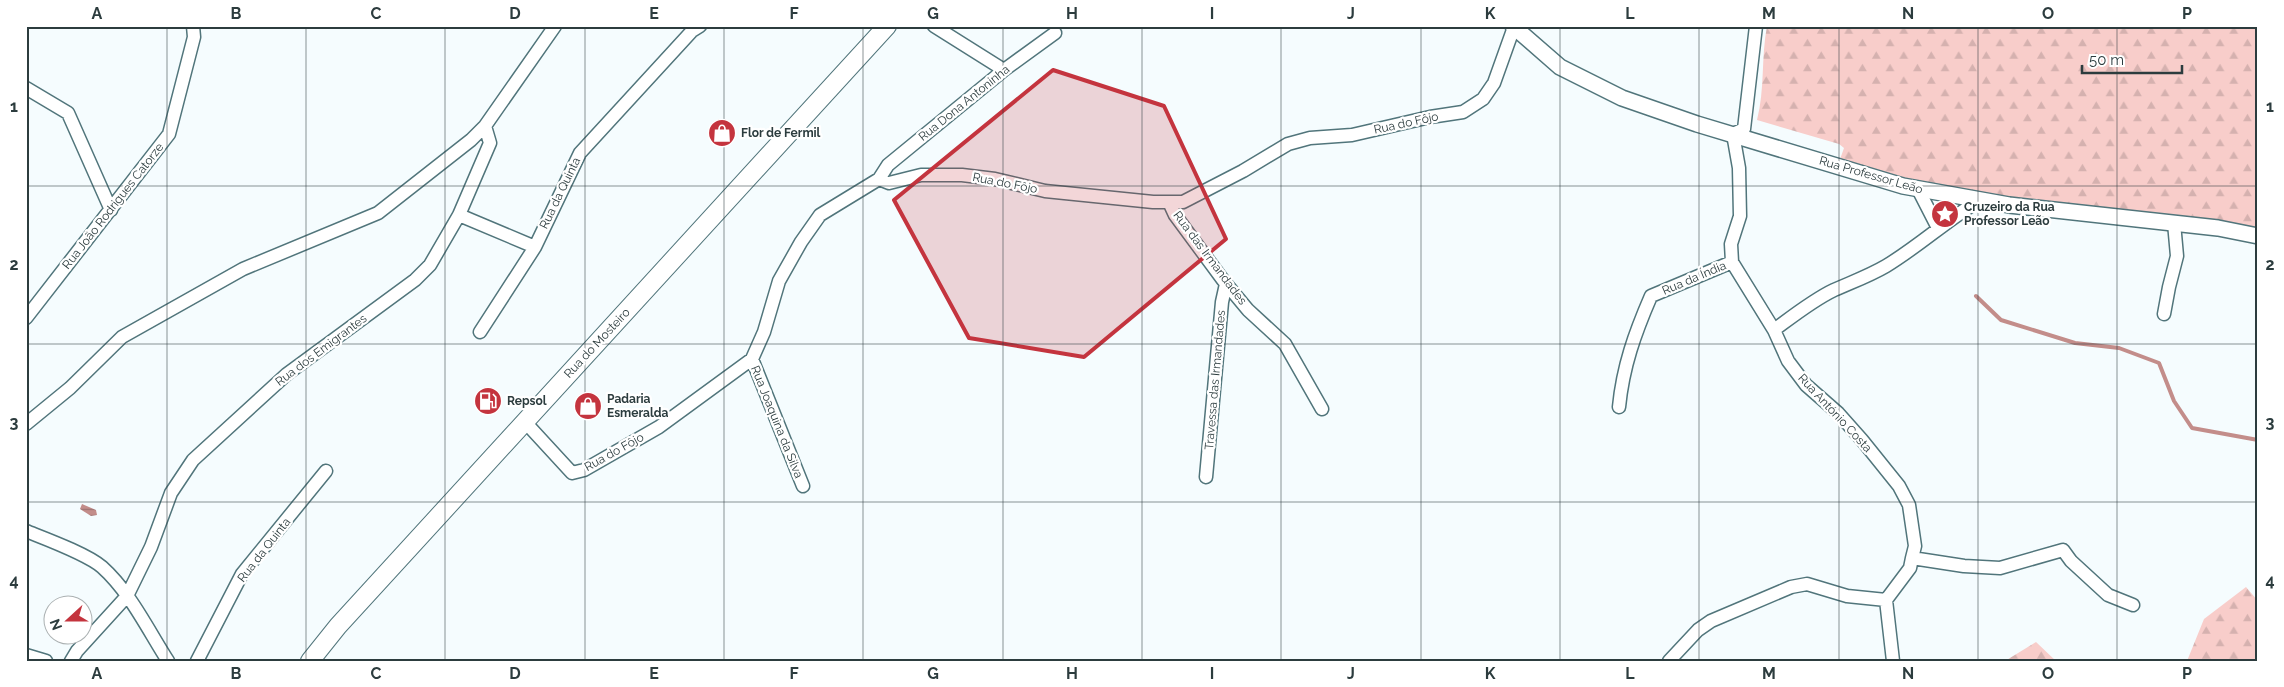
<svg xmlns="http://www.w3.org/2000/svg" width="2284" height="687" font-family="Raleway,sans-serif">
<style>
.forest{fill:url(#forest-firs)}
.water{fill:url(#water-rules)}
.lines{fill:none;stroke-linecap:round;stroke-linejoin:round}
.stream{stroke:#c38d8a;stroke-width:4}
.minor-casing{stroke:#51757b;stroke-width:15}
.tertiary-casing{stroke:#51757b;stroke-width:18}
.secondary-casing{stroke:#51757b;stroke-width:20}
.minor{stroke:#fff;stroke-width:12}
.tertiary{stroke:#fff;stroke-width:15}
.secondary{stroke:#fff;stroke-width:18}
.marked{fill:#c4343e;fill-opacity:0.2;stroke:#c4343e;stroke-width:4;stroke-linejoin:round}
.grid{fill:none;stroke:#2c3c3e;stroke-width:1;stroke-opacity:0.55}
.labels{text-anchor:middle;stroke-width:4.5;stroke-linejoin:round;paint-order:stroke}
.street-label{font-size:12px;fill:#2c3c3e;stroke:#fff}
.poi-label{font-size:12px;font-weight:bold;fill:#2c3c3e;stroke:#fff;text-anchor:start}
.neatline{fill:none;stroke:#2c3c3e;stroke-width:2}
.grid-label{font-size:16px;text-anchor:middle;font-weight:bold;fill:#2c3c3e}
</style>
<defs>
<pattern id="forest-firs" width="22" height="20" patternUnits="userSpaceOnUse" patternTransform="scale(1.25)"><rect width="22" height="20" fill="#f8cdca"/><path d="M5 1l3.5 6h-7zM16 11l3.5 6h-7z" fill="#d5b1af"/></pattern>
<pattern id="water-rules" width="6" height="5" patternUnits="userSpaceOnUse" patternTransform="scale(1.25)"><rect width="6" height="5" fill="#c38d8a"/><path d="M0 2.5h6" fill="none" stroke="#9f7472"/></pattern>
</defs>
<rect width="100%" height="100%" fill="#f5fcfe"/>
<path class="forest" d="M 1767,26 L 2258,26 L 2258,228 L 2000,204 L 1838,165 L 1844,148 L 1839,144 L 1757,120 C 1765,90 1761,57 1767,26 Z
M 2246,587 L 2258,601 L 2258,661 L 2187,661 L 2204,619 Z
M 2036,642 L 2056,661 L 2005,661 Z"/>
<path class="water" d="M 82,504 L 96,510 L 97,515 L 91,516 L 80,509 Z"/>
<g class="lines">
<path class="stream" d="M 1976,296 L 2001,320 L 2075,343 L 2119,348 L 2159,363 L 2174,401 L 2192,428 L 2258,440"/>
<g class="minor-casing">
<path id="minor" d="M 934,26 L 1004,70
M 1756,26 L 1744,129 L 1733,134 L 1739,168 L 1740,216 L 1731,244 L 1732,262 L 1774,330 L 1788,361 L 1806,385 L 1838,413 L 1862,440 L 1899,486 L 1909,505 L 1915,546 L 1912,558 L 1910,568 L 1886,600 L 1893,661
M 26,88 L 68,113 L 111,210
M 879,179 L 888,165 L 1004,70 L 1055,33
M 1918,189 L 1938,228
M 1169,202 L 1175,215 L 1223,280 L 1248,310 L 1285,344 L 1322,409
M 459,215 L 535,247
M 2164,314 L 2169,287 L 2177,256 L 2174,223
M 26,318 L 169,134 L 194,37 L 193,26
M 1774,330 C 1793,316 1813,300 1834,290 C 1852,282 1869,276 1886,266 C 1919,246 1947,220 1980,200
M 480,332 L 535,247 L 580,153 L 692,31 L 700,26
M 752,359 L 803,486
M 1619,407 C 1623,366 1635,333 1651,296 L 1732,262
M 526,423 L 572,473 L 584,470 L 659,427 L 752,359 L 764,332 L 779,281 L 801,242 L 820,215 L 879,179 L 889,183 L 921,175 L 962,175 L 995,179 L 1045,191 L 1153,202 L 1183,202 L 1243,171 L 1288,144 L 1310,138 L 1352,135 L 1430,117 L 1463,112 L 1483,99 L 1494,83 L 1514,27
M 26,424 L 70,388 L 122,337 L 243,269 L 378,213 L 471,140 L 485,126 L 555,26
M 1206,477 L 1222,302 L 1226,284
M 26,531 C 46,539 87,554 102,567 C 130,592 148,630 168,661
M 1912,558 L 1964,566 L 2000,568 L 2063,550 L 2071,561 L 2108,595 L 2133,605
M 26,655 L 46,661
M 71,661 L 77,651 L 127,596 L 151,547 L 171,493 L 193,460 L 287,374 L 415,280 L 430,265 L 459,215 L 490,143 L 485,126
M 197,661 L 242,574 L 326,471
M 1669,661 L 1698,630 L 1711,621 L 1791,587 L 1807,584 L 1847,596 L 1886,600"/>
</g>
<g class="tertiary-casing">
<path id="tertiary" d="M 1513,26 L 1560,67 L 1622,98 L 1697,124 L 1903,186 L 2009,205 L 2218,228 L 2258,236"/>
</g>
<g class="secondary-casing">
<path id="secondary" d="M 310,661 L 338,626 L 887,26"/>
</g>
<use href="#minor" class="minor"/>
<use href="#tertiary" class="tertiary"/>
<use href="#secondary" class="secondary"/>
</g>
<path class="marked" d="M 1053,70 L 1164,106 L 1226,239 L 1084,357 L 969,338 L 894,200 Z"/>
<path class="grid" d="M 167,26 L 167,661M 306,26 L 306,661M 445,26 L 445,661M 585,26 L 585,661M 724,26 L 724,661M 863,26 L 863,661M 1003,26 L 1003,661M 1142,26 L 1142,661M 1281,26 L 1281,661M 1421,26 L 1421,661M 1560,26 L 1560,661M 1699,26 L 1699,661M 1839,26 L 1839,661M 1978,26 L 1978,661M 2117,26 L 2117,661M 26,186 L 2258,186M 26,344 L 2258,344M 26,502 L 2258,502"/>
<defs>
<g id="shop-disc" transform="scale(1.4375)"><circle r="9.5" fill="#c4343e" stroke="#fff"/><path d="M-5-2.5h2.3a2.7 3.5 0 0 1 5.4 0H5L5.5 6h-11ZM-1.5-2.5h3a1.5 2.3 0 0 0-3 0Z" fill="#fff"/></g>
<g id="sight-disc" transform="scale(1.4375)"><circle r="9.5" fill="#c4343e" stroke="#fff"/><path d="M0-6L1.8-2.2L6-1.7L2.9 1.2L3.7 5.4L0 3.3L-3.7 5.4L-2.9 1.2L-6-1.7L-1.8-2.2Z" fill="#fff"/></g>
<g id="fuel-disc" transform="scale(1.4375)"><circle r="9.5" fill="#c4343e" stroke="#fff"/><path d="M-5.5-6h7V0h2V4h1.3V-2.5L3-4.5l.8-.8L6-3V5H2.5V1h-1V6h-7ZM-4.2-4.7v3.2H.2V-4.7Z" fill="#fff"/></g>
</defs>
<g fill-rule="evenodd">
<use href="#shop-disc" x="722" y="133"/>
<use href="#sight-disc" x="1945" y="214"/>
<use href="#fuel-disc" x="488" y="401"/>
<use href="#shop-disc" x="588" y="406"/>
</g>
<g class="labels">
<g class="street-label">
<text transform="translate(964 103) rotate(-39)" y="4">Rua Dona Antoninha</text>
<text transform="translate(1406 123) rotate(-12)" y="4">Rua do Fôjo</text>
<text transform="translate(1871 175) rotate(16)" y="4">Rua Professor Leão</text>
<text transform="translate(1005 183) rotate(11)" y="4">Rua do Fôjo</text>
<text transform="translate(560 193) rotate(-64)" y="4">Rua da Quinta</text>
<text transform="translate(113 206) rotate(-52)" y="4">Rua João Rodrigues Catorze</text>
<text transform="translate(1210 258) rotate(53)" y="4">Rua das Irmandades</text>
<text transform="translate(1694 278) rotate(-23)" y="4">Rua da Índia</text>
<text transform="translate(597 343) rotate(-47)" y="4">Rua do Mosteiro</text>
<text transform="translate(321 350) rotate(-37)" y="4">Rua dos Emigrantes</text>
<text transform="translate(1215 380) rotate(-85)" y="4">Travessa das Irmandades</text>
<text transform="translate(1835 413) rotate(47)" y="4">Rua António Costa</text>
<text transform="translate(777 422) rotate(68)" y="4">Rua Joaquina da Silva</text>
<text transform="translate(614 452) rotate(-29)" y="4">Rua do Fôjo</text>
<text transform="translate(264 550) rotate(-52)" y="4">Rua da Quinta</text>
</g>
<g class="poi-label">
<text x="741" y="137">Flor de Fermil</text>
<text x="1964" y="211">Cruzeiro da Rua<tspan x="1964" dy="14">Professor Leão</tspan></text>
<text x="607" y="403">Padaria<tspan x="607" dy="14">Esmeralda</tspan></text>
<text x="507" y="405">Repsol</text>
</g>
</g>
<rect width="2284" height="687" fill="none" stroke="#ffffff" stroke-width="55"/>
<g transform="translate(68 620) rotate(249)"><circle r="24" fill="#ffffff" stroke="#abb1b2"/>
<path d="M0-4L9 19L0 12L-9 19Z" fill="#c4343e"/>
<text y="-8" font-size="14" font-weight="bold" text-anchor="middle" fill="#2c3c3e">N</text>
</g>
<path d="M2082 65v8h100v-8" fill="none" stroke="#2c3c3e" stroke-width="2.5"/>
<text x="2089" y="65" font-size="15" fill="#2c3c3e" stroke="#ffffff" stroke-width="4" paint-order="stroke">50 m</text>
<rect x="28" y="28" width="2228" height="632" class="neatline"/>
<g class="grid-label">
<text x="97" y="19">A</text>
<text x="236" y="19">B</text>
<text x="376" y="19">C</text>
<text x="515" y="19">D</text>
<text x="654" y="19">E</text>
<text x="794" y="19">F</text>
<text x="933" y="19">G</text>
<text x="1072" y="19">H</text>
<text x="1212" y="19">I</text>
<text x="1351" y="19">J</text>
<text x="1490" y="19">K</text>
<text x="1630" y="19">L</text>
<text x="1769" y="19">M</text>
<text x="1908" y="19">N</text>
<text x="2048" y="19">O</text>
<text x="2187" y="19">P</text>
<text x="14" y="112">1</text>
<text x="2270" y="112">1</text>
<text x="14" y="270">2</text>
<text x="2270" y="270">2</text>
<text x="14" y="428">3</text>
<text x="2270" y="428">3</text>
<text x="14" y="586">4</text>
<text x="2270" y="586">4</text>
<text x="97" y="679">A</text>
<text x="236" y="679">B</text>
<text x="376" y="679">C</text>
<text x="515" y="679">D</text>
<text x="654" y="679">E</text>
<text x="794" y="679">F</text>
<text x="933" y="679">G</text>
<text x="1072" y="679">H</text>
<text x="1212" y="679">I</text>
<text x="1351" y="679">J</text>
<text x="1490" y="679">K</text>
<text x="1630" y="679">L</text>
<text x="1769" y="679">M</text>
<text x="1908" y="679">N</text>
<text x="2048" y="679">O</text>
<text x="2187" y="679">P</text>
</g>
</svg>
